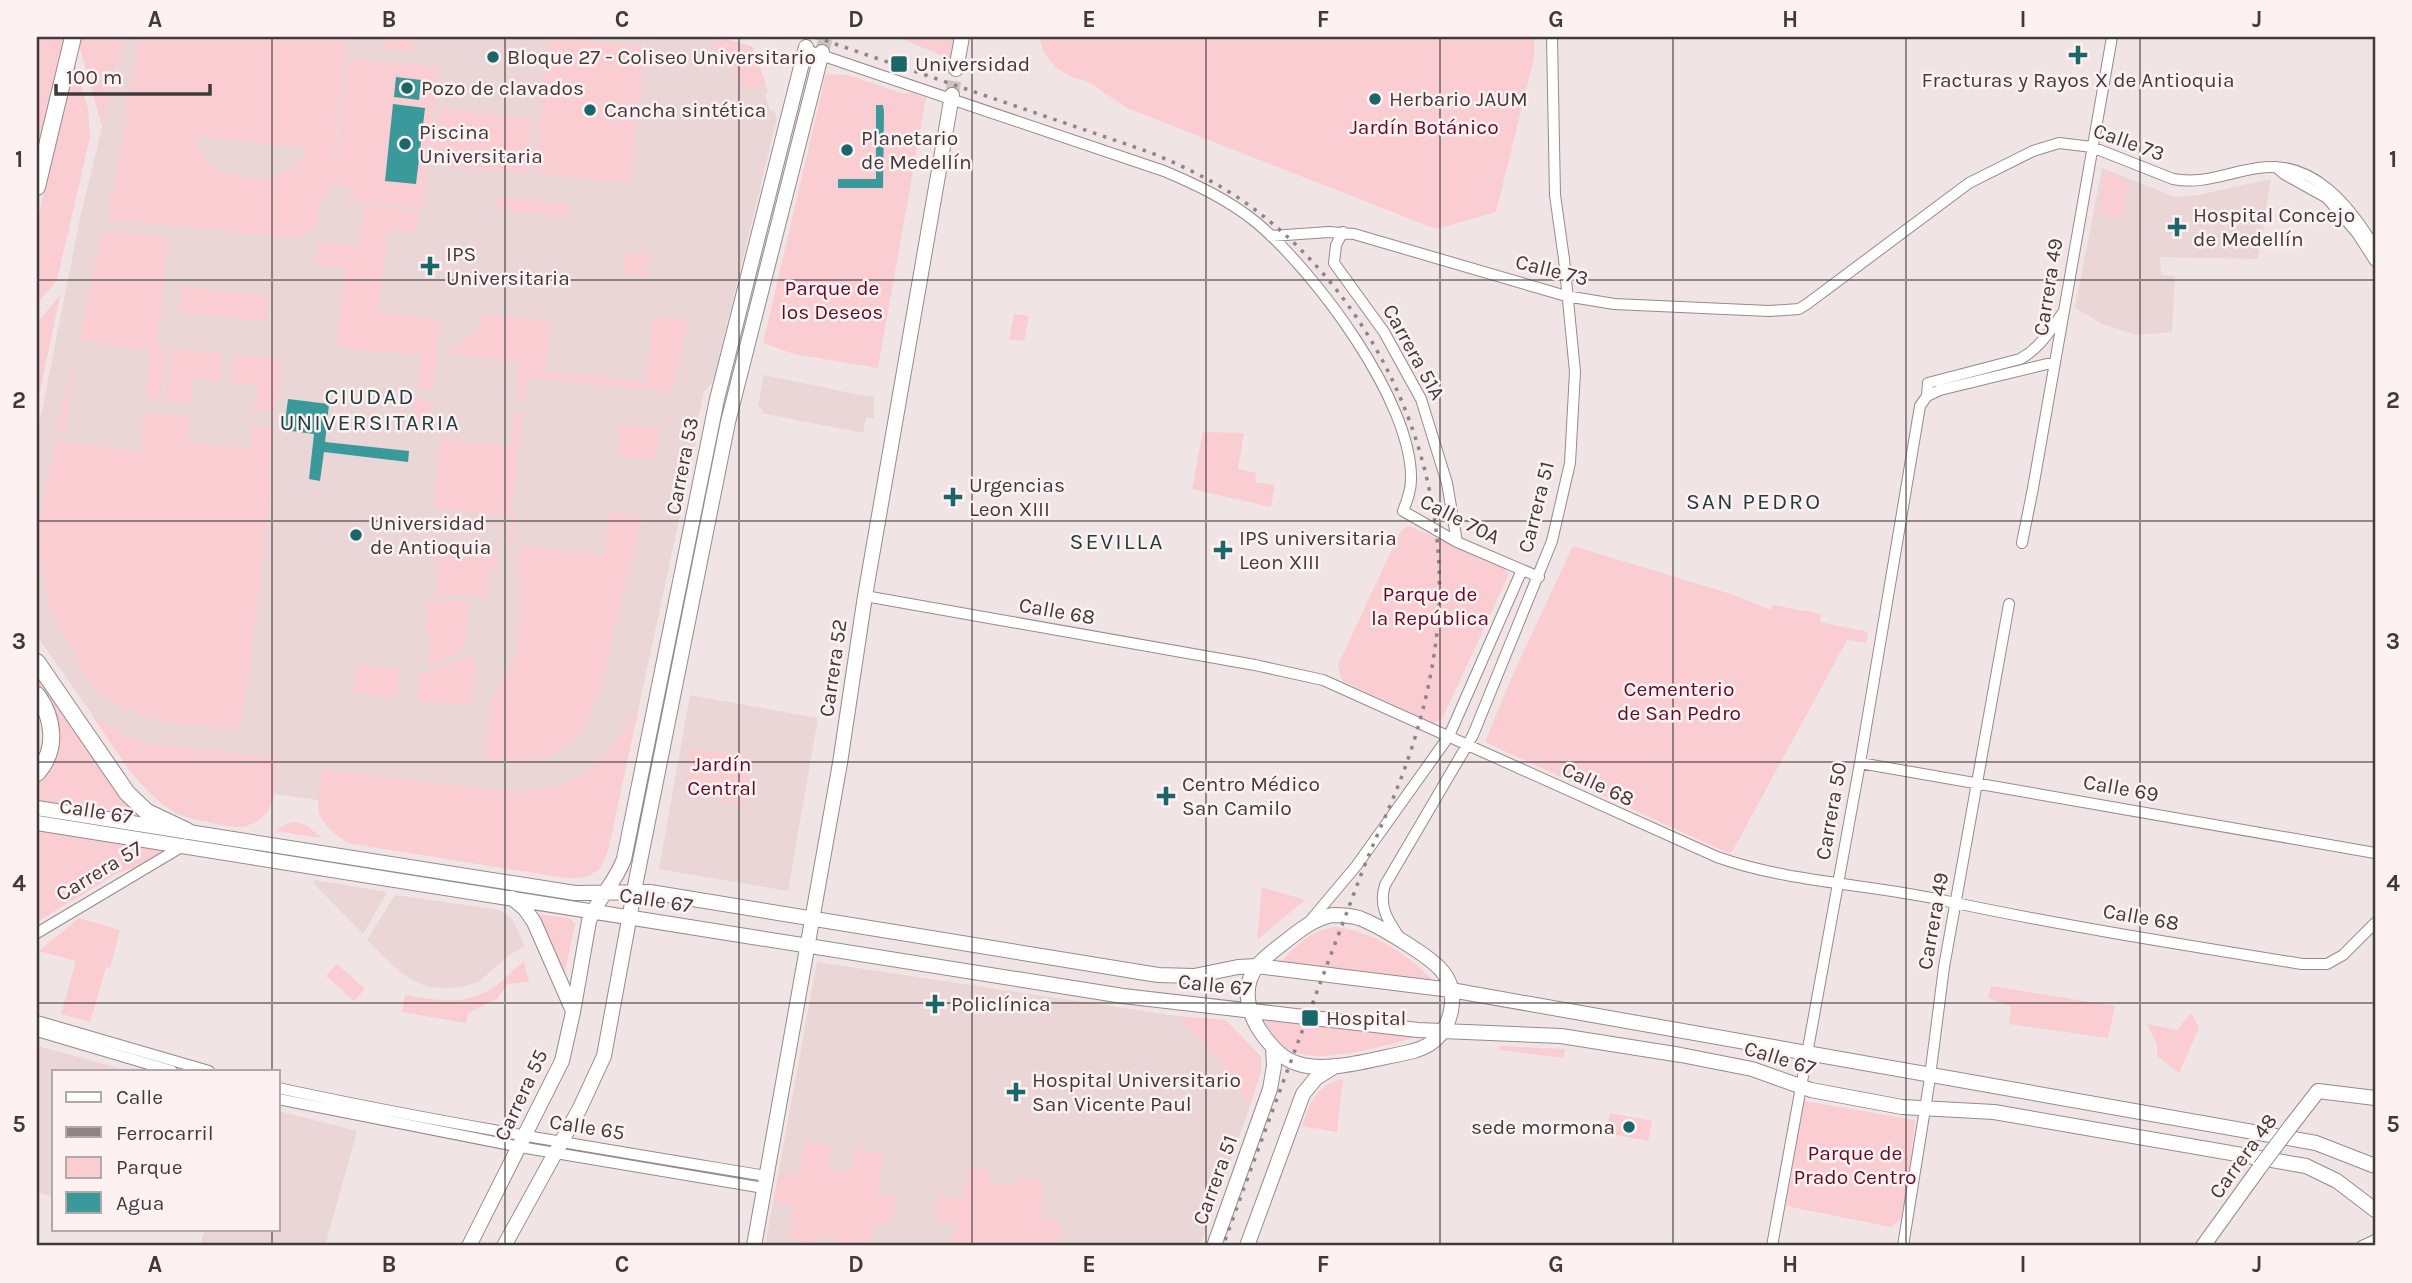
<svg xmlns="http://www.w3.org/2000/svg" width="2412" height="1283" font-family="Karla,sans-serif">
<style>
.built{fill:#ead5d7}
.green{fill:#f9cdd2;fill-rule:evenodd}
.water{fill:#3a9a9b}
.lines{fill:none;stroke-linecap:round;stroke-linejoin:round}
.major-tunnel{stroke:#cec2c3;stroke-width:14;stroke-dasharray:14 7;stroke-linecap:butt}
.minor-casing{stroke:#968a8b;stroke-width:12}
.major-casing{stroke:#968a8b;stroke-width:16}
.highway-casing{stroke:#968a8b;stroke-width:18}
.minor{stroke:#fff;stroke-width:10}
.major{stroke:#fff;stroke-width:14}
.highway{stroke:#fff;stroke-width:16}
.rail{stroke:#8e8586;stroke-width:3.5;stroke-dasharray:3.5 7;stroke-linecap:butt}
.major-bridge-casing{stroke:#968a8b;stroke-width:16;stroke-linecap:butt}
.major-bridge{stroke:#fff;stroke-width:14}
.grid{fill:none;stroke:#403b3b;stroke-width:2;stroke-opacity:0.55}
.poi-dot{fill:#196768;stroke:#fef1f2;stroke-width:2.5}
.labels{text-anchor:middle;stroke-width:5;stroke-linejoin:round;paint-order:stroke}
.poi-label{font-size:21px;fill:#403b3b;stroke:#fef1f2;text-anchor:start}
.park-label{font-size:21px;fill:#610b25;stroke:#fef1f2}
.street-label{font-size:21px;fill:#403b3b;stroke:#fef1f2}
.neighbourhood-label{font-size:23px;letter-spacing:2px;fill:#1c3e3f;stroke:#fef1f2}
.neatline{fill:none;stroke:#403b3b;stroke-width:2.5}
.grid-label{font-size:23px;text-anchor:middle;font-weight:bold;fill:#403b3b}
</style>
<rect width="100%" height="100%" fill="#f1e4e5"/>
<path class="built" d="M 124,37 L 720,37 L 753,47 L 768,91 L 765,96 L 770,110 L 774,111 L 777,118 L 713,381 L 704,392 L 695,430 L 693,437 L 696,441 L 608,850 L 601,867 L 597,871 L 580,878 L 567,878 L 348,843 L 323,821 L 319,814 L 318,800 L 274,794 L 267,813 L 244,827 L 193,819 L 177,814 L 162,804 L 132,771 L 37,636 L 37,436 L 81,214 Z
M 2102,168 L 2175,197 L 2199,195 L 2271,179 L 2258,259 L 2160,257 L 2161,275 L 2175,276 L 2172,332 L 2137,335 L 2102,324 L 2075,308 Z
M 764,375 L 865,396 L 874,396 L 874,418 L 866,418 L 863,433 L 762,413 L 763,410 L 758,406 Z
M 690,695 L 818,718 L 788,891 L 659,869 Z
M 314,880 L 387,892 L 363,934 L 314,884 Z
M 395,895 L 500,910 L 512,919 L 525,946 L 512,953 L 478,982 L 462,987 L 446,988 L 428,987 L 414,981 L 401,973 L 367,940 Z
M 817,962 L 1177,1016 L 1218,1060 L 1250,1106 L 1200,1246 L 765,1246 Z
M 37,1046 L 130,1071 L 54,1071 L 54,1197 L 37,1192 Z
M 278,1111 L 357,1131 L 325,1246 L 200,1246 L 205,1229 L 278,1229 Z"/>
<path class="green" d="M 37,37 L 65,37 L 37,157 Z
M 81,37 L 124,37 L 102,126 L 79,45 Z
M 142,37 L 347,37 L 335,151 L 332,161 L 323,175 L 337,158 L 348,58 L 438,68 L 423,208 L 349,201 L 350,187 L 330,185 L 328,198 L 321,198 L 317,228 L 305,232 L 304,239 L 107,219 L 129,111 L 124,110 ZM 394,104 L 424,108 L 416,184 L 385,180 ZM 196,137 L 306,148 L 307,149 C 295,189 220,186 201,153 C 198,149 197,142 196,137 Z
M 386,37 L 413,37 L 412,52 L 385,49 Z
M 549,37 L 645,47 L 630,184 L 534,173 Z
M 718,37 L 753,47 L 766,84 L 745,90 L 728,60 L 714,48 Z
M 897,37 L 963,37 L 958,62 Z
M 1039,37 L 1534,37 L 1534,58 L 1496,212 L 1436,229 L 1127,108 L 1087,81 L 1073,78 L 1055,67 L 1044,53 Z
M 74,61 L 88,108 L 90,137 L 57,280 L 37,304 L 37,223 Z
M 826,74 L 848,75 L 904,94 L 911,92 L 926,98 L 878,368 L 794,354 L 763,343 Z
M 439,108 L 532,118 L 526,174 L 433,164 Z
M 2105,171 L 2128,182 L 2122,218 L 2098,214 Z
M 497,197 L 570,204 L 569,217 L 496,209 Z
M 364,205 L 419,211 L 416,233 L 388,230 L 379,312 L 441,320 L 433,390 L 418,388 L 421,354 L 349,350 L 336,342 L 345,269 L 315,265 L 318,241 L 359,246 Z
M 103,230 L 169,237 L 157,346 L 166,347 L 161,399 L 146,397 L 150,351 L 78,341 Z
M 626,252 L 652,255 L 652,258 L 648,258 L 646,273 L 650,274 L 650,277 L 623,274 Z
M 182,286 L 269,296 L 266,321 L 179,312 Z
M 60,295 L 37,406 L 37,323 Z
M 482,313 L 551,321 L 546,371 L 645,382 L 653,316 L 689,320 L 671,392 L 527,378 L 524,400 L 516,399 L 520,362 L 447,354 L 480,327 Z
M 1014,314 L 1029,316 L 1024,341 L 1009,339 Z
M 172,348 L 222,354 L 219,381 L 194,378 L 191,403 L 166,400 Z
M 235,355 L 281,360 L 275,413 L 254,410 L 257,385 L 232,382 Z
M 75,360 L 65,431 L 57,430 L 72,366 Z
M 416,399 L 432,401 L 429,424 L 413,422 Z
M 515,410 L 523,411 L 511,513 L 516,514 L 512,545 L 509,545 L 512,516 L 435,508 L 436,494 L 434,494 L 440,438 L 511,446 Z
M 144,412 L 190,417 L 188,442 L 249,449 L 253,425 L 274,427 L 269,469 L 272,477 L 249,680 L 238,730 L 181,724 L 148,718 L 111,701 L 87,679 L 50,608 L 40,561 L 41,514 L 56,440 L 140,452 Z
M 621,425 L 662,429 L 654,460 L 617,456 Z
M 1203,432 L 1244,433 L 1238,469 L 1256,473 L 1255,482 L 1275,485 L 1271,507 L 1192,489 Z
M 609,512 L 642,516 L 604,676 L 590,716 L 581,731 L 558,751 L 545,758 L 527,760 L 485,758 L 491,702 L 516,656 L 521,605 L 519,572 L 521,546 L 604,555 Z
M 1411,527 L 1503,567 L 1509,574 L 1442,719 L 1434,723 L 1342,681 L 1338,665 L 1400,532 L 1406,527 Z
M 1573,546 L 1731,594 L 1771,610 L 1773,605 L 1821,614 L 1820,622 L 1868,632 L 1866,643 L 1847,640 L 1732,852 L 1728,853 L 1485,742 L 1514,672 Z
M 434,550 L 499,557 L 498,569 L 488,569 L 485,597 L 463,594 L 435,597 L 439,561 L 433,560 Z
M 469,600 L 464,650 L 427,668 L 431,631 L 425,630 L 428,602 Z
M 466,657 L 475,658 L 470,706 L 417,700 L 420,672 L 427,673 Z
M 356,664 L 400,669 L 396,698 L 353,693 Z
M 37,669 L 155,822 L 37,804 L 37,783 L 44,776 L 53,758 L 37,688 Z
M 639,706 L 608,850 C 600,873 591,879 567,878 L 348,843 C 312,820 317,808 322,770 L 518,792 L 553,787 L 586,773 L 608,751 L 626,728 Z
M 92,715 L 123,735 L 154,744 L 278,758 C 276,775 277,797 268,811 C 263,818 253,825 245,826 C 228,830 177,815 163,804 C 133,782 113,745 92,715 Z
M 691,749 L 750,757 L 744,806 L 684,789 Z
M 296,822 L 307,826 L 322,838 L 275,831 L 286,824 Z
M 37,828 L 166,849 L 135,868 L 119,872 L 37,922 Z
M 1262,887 L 1305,900 L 1257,940 Z
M 536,914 L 569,918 L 575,924 L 564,976 Z
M 79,918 L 120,930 L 110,968 L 106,967 L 90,1022 L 61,1014 L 76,961 L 39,951 Z
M 1336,927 C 1372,931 1410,955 1434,982 L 1280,962 C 1297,946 1311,929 1336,927 Z
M 524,961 L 529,982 L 507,984 L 497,999 L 468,1013 L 466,1023 L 402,1012 L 405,995 C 433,1000 465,1006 491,989 C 503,981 513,970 524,961 Z
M 337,964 L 365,989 L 354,1001 L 326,976 Z
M 1991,986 L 2115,1006 L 2108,1038 L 2009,1024 L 2011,1006 L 1988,998 Z
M 2191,1013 L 2199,1028 L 2179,1073 L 2157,1056 L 2157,1044 L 2147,1024 L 2177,1030 Z
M 1177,1016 L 1226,1020 L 1261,1057 L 1261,1071 L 1250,1106 L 1218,1060 Z
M 1262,1017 L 1418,1037 C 1384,1045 1323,1066 1289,1050 C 1276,1044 1269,1029 1262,1017 Z
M 1499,1046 L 1565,1049 L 1564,1058 L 1499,1050 Z
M 1343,1079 L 1337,1132 L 1302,1126 C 1310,1103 1317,1084 1343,1079 Z
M 1804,1101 L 1915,1120 L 1904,1216 L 1891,1227 L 1786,1206 Z
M 1610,1113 L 1652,1121 L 1648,1141 L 1606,1133 Z
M 805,1141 L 831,1145 L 827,1169 L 850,1173 L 855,1149 L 884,1154 L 877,1193 L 897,1197 L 891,1225 L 874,1222 L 869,1246 L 839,1246 L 840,1240 L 817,1236 L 815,1244 L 788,1239 L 794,1205 L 773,1201 L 779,1173 L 799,1176 Z
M 968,1167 L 990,1171 L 989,1182 L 1016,1186 L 1018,1177 L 1045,1182 L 1039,1218 L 1061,1222 L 1057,1246 L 953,1246 L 956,1224 L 935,1220 L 939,1196 L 962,1199 Z"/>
<path class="water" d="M 396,77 L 421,80 L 419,100 L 394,97 Z
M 393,104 L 425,108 L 416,184 L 385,181 Z
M 876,105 L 883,105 L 884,112 L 883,188 L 838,188 L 838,179 L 876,179 Z
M 288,399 L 329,404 L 325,442 L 409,451 L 408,462 L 324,452 L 320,481 L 309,479 L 314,434 L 284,430 Z"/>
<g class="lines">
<path class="major-tunnel" d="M 822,52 L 826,37
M 952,95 L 956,69"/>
<g class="minor-casing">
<path id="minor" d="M 806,50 L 1164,171 C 1197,185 1229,200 1257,223 C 1315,272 1413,402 1411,480 C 1411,491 1407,501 1403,511 L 1457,542 L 1539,577
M 2276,167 L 2284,174 L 2327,198 L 2357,233 L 2375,261
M 1343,232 L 1336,245 L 1334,263 L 1384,332 L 1421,399 L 1447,483 L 1457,542
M 1271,236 L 1329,232 L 1354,234 L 1566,296 L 1614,304 L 1769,311 L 1799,309 L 1807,304 L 1969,183 L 2033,151 L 2059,143 L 2092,147 L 2173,179 C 2203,185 2229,172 2258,168 C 2313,159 2350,206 2375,248
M 1927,396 L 1940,390 L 2055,362
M 2022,543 L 2033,488 L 2112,37
M 865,596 L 1255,665 L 1323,680 L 1717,857 C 1790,883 1871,884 1946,901 C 2064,926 2184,945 2302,964 L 2327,964 L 2343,955 L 2375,923
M 1860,763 L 2375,853
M 1310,921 L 1357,865 L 1449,736 L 1522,570
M 37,933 L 183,846
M 1400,938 C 1388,921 1378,906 1385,885 L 1473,735 L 1552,541 L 1570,463 L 1575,372 L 1564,259 L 1555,195 L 1552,37
M 37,1021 L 209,1071
M 37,1031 L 172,1071
M 278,1088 C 440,1123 603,1149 766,1176
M 278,1099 L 520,1147 L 764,1188
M 1772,1246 L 1860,763 L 1920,406 L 1927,396 L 1928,383 L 2020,359 C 2039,349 2049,332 2062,314
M 1903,1246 L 1929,1084 L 1944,967 L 2009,604
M 2362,1246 L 2375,1240"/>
</g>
<g class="major-casing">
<path id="major" d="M 956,69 L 962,37
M 37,808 L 575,893 L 650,892 L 1158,975 L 1194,976 L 1238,967 L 1257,966 L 1451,990 L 2316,1143 L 2375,1166
M 37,823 L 1123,996 L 1418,1030 L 1561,1036 L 1681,1055 L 1752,1069 L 1811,1090 L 1902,1107 L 1994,1112 L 2306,1166 L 2337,1181 L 2375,1210
M 512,898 L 525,909 L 534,922 L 573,1011
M 1332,915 C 1342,915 1350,915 1359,918 C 1378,925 1430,956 1442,971 C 1459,990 1453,1024 1435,1040 C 1426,1048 1416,1051 1405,1053 C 1374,1059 1329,1073 1299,1064 C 1284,1060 1275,1050 1266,1039 C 1249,1018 1239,988 1258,965 C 1266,956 1277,948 1286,941 C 1301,929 1314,919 1332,915 Z
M 2290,1127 L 2318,1091 L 2375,1098
M 469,1246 L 562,1061 L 573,1012 L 589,921 C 597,899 616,882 624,859 L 717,399 L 806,47
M 504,1246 L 580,1108 L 604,1056 L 637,876 L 728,422 L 822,52
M 754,1246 L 840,763 L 865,596 L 952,95
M 1214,1246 L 1270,1089 L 1274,1066 L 1273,1047
M 1247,1246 L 1303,1094 L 1316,1078 L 1332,1068
M 2203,1246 L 2260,1167"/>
</g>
<g class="highway-casing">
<path id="highway" d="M 37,187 L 73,37
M 37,662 L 127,793 L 147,812 L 187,831
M 37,695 C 54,718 58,750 37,773"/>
</g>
<use href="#minor" class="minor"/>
<use href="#major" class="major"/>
<use href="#highway" class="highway"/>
<path class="rail" d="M 815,37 L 1149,152 C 1181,165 1214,181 1243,201 C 1383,299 1459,480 1435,648 C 1429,692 1416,740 1400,781 C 1387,815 1371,847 1359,880 C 1313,1002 1267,1124 1223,1246"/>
<g class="major-bridge-casing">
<path id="major-bridge" d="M 2260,1167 L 2290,1127"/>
</g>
<use href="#major-bridge" class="major-bridge"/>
</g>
<path class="grid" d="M 272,37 L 272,1071M 505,37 L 505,1246M 739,37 L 739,1246M 972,37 L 972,1246M 1206,37 L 1206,1246M 1440,37 L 1440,1246M 1673,37 L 1673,1246M 1906,37 L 1906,1246M 2140,37 L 2140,1246M 37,280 L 2375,280M 37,521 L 2375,521M 37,762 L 2375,762M 37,1003 L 2375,1003M 272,1229 L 272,1246"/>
<g class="poi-dot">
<path d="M2074.5 44.5h7v7h7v7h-7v7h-7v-7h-7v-7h7z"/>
<circle cx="493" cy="57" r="7"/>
<rect x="890" y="55" width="18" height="18" rx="3.5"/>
<circle cx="407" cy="88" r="7"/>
<circle cx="1375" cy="99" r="7"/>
<circle cx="590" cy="110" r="7"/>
<circle cx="405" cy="144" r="7"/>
<circle cx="847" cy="150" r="7"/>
<path d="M2173.5 216.5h7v7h7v7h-7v7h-7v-7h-7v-7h7z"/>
<path d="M426.5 255.5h7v7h7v7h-7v7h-7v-7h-7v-7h7z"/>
<path d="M949.5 486.5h7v7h7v7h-7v7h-7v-7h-7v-7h7z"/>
<circle cx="356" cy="535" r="7"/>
<path d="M1219.5 539.5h7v7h7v7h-7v7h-7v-7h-7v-7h7z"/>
<path d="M1162.5 785.5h7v7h7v7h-7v7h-7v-7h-7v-7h7z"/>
<path d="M931.5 993.5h7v7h7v7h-7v7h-7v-7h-7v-7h7z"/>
<rect x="1301" y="1009" width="18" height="18" rx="3.5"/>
<path d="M1012.5 1081.5h7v7h7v7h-7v7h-7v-7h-7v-7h7z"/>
<circle cx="1629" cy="1127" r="7"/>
</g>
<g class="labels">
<g class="poi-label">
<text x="507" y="64">Bloque 27 - Coliseo Universitario</text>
<text x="915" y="71">Universidad</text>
<text x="2078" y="87" text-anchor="middle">Fracturas y Rayos X de Antioquia</text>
<text x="421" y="95">Pozo de clavados</text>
<text x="1389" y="106">Herbario JAUM</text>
<text x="604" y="117">Cancha sintética</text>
<text x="419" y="139">Piscina<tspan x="419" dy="24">Universitaria</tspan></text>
<text x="861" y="145">Planetario<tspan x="861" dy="24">de Medellín</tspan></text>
<text x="2193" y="222">Hospital Concejo<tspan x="2193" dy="24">de Medellín</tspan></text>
<text x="446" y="261">IPS<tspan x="446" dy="24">Universitaria</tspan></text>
<text x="969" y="492">Urgencias<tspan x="969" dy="24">Leon XIII</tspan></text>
<text x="370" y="530">Universidad<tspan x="370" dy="24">de Antioquia</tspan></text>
<text x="1239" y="545">IPS universitaria<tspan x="1239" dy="24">Leon XIII</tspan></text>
<text x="1182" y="791">Centro Médico<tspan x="1182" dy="24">San Camilo</tspan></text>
<text x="951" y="1011">Policlínica</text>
<text x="1326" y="1025">Hospital</text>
<text x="1032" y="1087">Hospital Universitario<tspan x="1032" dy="24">San Vicente Paul</tspan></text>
<text x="1615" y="1134" text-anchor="end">sede mormona</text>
</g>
<g class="park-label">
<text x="1424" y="134">Jardín Botánico</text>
<text x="832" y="295">Parque de<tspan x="832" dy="24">los Deseos</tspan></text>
<text x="1430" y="601">Parque de<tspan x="1430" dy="24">la República</tspan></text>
<text x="1679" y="696">Cementerio<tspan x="1679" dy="24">de San Pedro</tspan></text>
<text x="722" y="771">Jardín<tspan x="722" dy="24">Central</tspan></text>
<text x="1855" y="1160">Parque de<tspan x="1855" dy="24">Prado Centro</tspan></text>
</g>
<g class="street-label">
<text transform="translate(2129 142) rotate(20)" y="7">Calle 73</text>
<text transform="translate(1552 270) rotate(14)" y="7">Calle 73</text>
<text transform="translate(2048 287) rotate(-81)" y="7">Carrera 49</text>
<text transform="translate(1414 352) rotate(61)" y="7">Carrera 51A</text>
<text transform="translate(682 466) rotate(-79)" y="7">Carrera 53</text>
<text transform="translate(1536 507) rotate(-76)" y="7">Carrera 51</text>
<text transform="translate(1460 519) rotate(27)" y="7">Calle 70A</text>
<text transform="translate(1057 611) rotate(10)" y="7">Calle 68</text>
<text transform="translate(833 668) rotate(-82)" y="7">Carrera 52</text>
<text transform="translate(1598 784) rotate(25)" y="7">Calle 68</text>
<text transform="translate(2121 788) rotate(10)" y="7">Calle 69</text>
<text transform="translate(96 811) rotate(9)" y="7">Calle 67</text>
<text transform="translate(1831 811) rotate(-80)" y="7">Carrera 50</text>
<text transform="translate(99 871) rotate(-31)" y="7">Carrera 57</text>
<text transform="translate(656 900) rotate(9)" y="7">Calle 67</text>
<text transform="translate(2141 917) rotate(10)" y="7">Calle 68</text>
<text transform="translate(1933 921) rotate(-80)" y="7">Carrera 49</text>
<text transform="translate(1215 985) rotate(6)" y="7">Calle 67</text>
<text transform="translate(1780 1058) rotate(17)" y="7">Calle 67</text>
<text transform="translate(521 1095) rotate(-65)" y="7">Carrera 55</text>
<text transform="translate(587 1127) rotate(9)" y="7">Calle 65</text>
<text transform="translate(2243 1156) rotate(-54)" y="7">Carrera 48</text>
<text transform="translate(1215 1180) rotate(-70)" y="7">Carrera 51</text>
</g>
<g class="neighbourhood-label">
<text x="370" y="404">CIUDAD<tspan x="370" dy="26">UNIVERSITARIA</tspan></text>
<text x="1754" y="509">SAN PEDRO</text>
<text x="1117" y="549">SEVILLA</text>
</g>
</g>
<rect width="2412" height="1283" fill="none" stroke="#fef1f2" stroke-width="77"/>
<rect x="52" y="1070" width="228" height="161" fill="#fef1f2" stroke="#b2a8a9" stroke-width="2"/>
<rect x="66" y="1092" width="35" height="10" fill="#ffffff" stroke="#b2a8a9" stroke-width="2"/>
<text x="116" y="1104" font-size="21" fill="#403b3b">Calle</text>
<rect x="66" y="1127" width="35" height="10" fill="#8e8586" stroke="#b2a8a9" stroke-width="2"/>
<text x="116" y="1140" font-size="21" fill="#403b3b">Ferrocarril</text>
<rect x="66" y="1157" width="35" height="21" fill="#f9cdd2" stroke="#b2a8a9" stroke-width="2"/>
<text x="116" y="1174" font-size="21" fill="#403b3b">Parque</text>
<rect x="66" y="1192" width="35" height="21" fill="#3a9a9b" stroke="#b2a8a9" stroke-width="2"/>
<text x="116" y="1210" font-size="21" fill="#403b3b">Agua</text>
<path d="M56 84v10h154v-10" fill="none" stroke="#403b3b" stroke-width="3.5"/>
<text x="66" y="84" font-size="21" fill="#403b3b" stroke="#fef1f2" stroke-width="5" paint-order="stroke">100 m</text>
<rect x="38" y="38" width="2336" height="1206" class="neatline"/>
<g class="grid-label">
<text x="155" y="27">A</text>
<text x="389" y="27">B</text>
<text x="622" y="27">C</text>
<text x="856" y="27">D</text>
<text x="1089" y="27">E</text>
<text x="1323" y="27">F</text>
<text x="1556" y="27">G</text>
<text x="1790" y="27">H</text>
<text x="2023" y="27">I</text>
<text x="2257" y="27">J</text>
<text x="19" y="167">1</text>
<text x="2393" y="167">1</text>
<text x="19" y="408">2</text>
<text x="2393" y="408">2</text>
<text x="19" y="649">3</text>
<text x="2393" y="649">3</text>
<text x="19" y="891">4</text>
<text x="2393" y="891">4</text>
<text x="19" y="1132">5</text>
<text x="2393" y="1132">5</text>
<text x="155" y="1272">A</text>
<text x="389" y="1272">B</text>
<text x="622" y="1272">C</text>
<text x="856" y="1272">D</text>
<text x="1089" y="1272">E</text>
<text x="1323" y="1272">F</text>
<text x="1556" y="1272">G</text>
<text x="1790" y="1272">H</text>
<text x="2023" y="1272">I</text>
<text x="2257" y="1272">J</text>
</g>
</svg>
